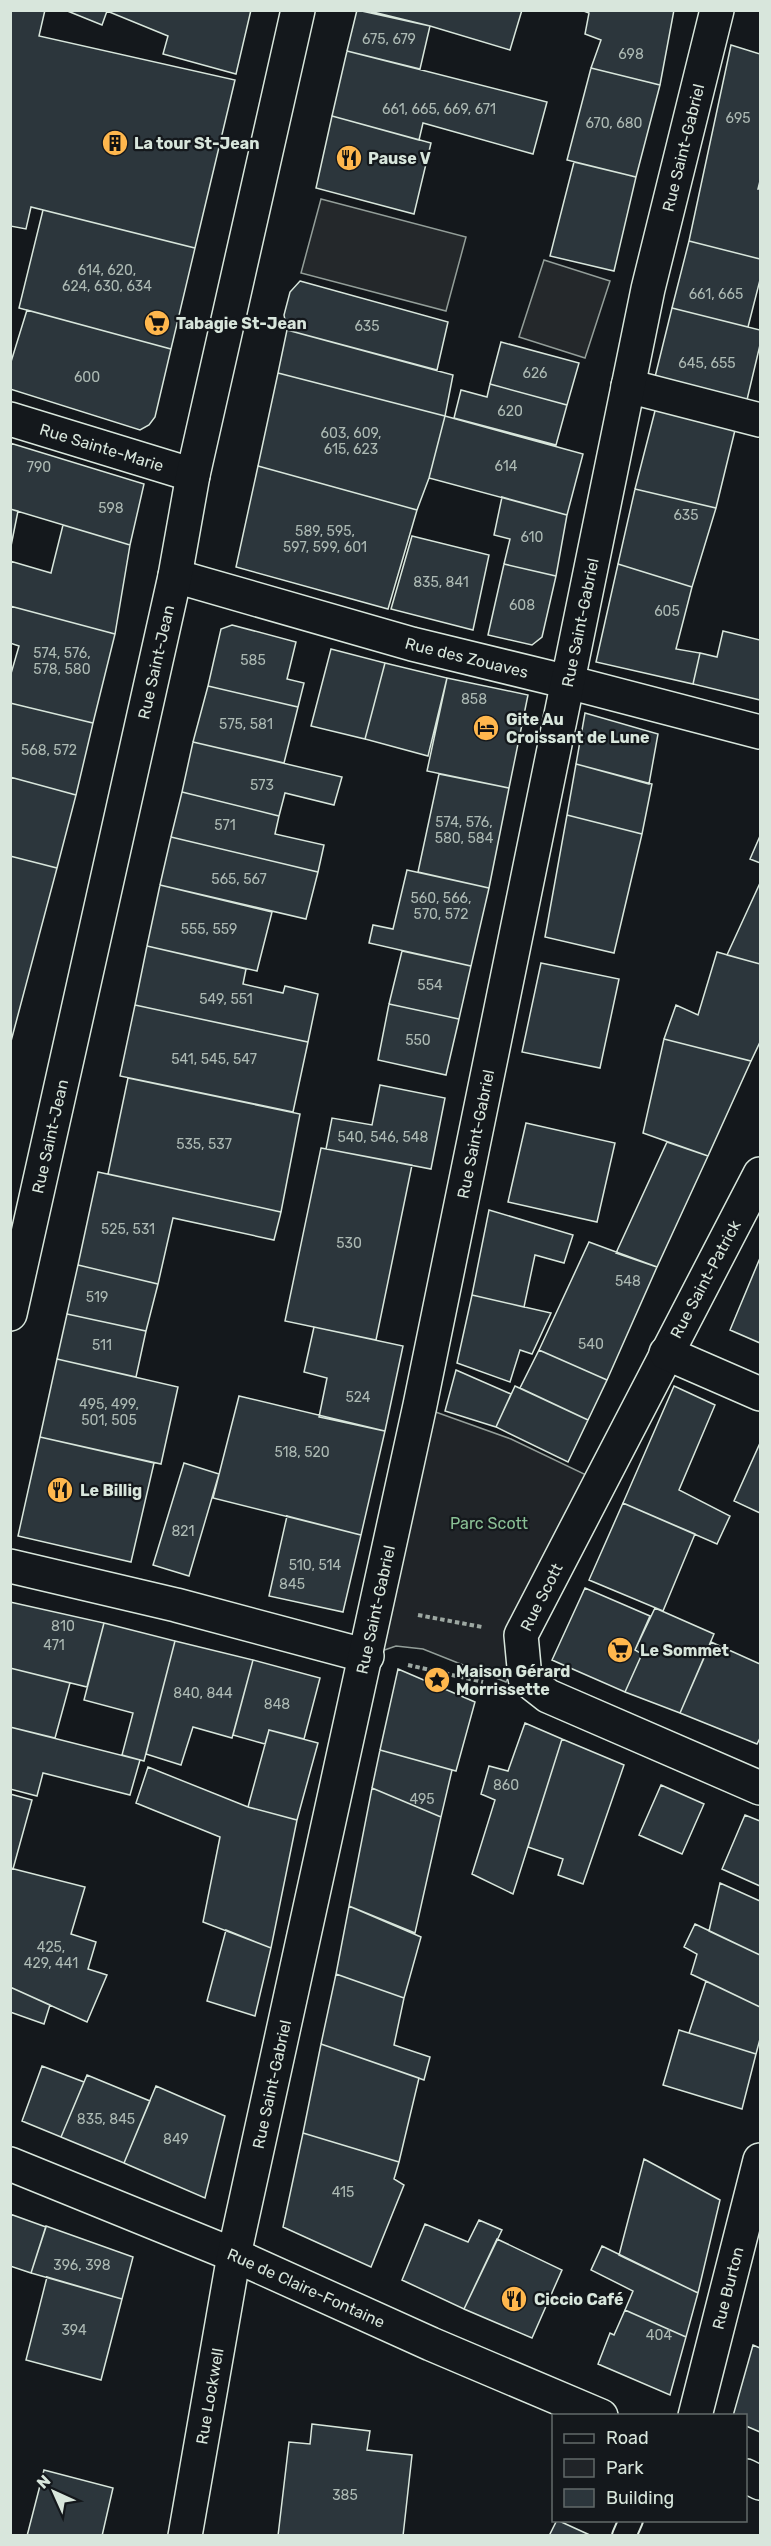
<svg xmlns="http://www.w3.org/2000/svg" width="771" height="2546" font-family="Rubik,sans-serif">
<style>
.green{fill:#202428;stroke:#939e99;stroke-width:1.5}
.parking{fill:#24282b;stroke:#939e99;stroke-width:1.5}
.building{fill:#2c363c;stroke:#d8e6dc;stroke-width:1.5}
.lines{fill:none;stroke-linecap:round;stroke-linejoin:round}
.lane-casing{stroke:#d8e6dc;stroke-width:26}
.street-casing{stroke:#d8e6dc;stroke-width:36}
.secondary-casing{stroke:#d8e6dc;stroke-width:36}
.path{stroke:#9da8a2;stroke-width:4;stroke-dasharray:4.5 3;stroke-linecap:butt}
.lane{stroke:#14181c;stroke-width:22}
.street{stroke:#14181c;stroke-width:33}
.secondary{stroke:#14181c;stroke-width:33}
.labels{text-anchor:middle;stroke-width:4.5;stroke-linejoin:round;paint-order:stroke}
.number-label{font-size:14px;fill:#adbab4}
.poi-label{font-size:16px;font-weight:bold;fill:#d8e6dc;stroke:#14181c;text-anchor:start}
.street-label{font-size:16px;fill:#d8e6dc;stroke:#14181c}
.park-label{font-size:16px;fill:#8ac095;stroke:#14181c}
</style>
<rect width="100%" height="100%" fill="#14181c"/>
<path class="green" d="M 430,1410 L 511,1439 L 603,1483 L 506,1682 L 423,1649 L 396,1646 L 367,1656 Z"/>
<path class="parking" d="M 321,199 L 466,237 L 446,311 L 301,273 Z
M 544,260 L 610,281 L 585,358 L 519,337 Z"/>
<path class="building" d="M 10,10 L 45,10 L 39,36 L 235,80 L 195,248 L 31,207 L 26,229 L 10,226 Z
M 65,10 L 251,10 L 236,74 L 163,54 L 168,36 L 107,11 L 102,25 Z
M 357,10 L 430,26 L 420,69 L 347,51 Z
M 365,10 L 522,10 L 510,50 L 430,26 Z
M 581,10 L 674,10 L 660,85 L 591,68 L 601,40 L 585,34 L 589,13 Z
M 731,45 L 760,54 L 760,181 L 758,189 L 760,189 L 760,259 L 689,241 Z
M 347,51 L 547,102 L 533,154 L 423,123 L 419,140 L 332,116 Z
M 591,68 L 660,85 L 636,177 L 567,160 Z
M 332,116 L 431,143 L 414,214 L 316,188 Z
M 574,162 L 636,177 L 614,271 L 550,256 Z
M 43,210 L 195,248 L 171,349 L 19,308 Z
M 689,241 L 760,259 L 760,280 L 748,327 L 672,308 Z
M 300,281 L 448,322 L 437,370 L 287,330 L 284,315 L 290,292 Z
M 672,308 L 760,330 L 760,345 L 746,404 L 654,381 Z
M 27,310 L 171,349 L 155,417 L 149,425 L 140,430 L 10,389 L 10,365 Z
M 287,330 L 453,375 L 445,416 L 278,373 Z
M 501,342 L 579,363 L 567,405 L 490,384 Z
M 278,373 L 445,416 L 429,478 L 417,510 L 258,466 Z
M 490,384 L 567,405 L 556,445 L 454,418 L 461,390 L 487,397 Z
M 656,407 L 736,426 L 716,508 L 635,489 Z
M 445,416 L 583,454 L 567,515 L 429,478 Z
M 10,443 L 144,484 L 130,545 L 10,509 Z
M 258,466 L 417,510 L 388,609 L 236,567 Z
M 635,489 L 716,508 L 692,587 L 618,564 Z
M 502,497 L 567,515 L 556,576 L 504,564 L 510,539 L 494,535 Z
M 10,509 L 18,511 L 10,551 Z
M 63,525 L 130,545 L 115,634 L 10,606 L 10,561 L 51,573 Z
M 412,536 L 489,555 L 473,630 L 391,609 Z
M 504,564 L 556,576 L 542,637 L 532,645 L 488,635 Z
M 618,564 L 692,587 L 676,649 L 700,653 L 693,684 L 596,662 Z
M 10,606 L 115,634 L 93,723 L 10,703 L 10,677 L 19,646 L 10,643 Z
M 232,625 L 296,642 L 287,679 L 304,683 L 298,707 L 208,686 L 221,629 Z
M 723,631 L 760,640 L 760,700 L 693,684 L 700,653 L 717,657 Z
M 331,649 L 385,663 L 365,739 L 311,726 Z
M 385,663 L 447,678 L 428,756 L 365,739 Z
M 447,678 L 528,695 L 509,788 L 427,771 Z
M 208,686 L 298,707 L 284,763 L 193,742 Z
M 10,703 L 93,723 L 76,795 L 10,777 Z
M 585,713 L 658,734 L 649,784 L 576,764 Z
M 193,742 L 342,777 L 334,805 L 285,793 L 279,816 L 182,792 Z
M 576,764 L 652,784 L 642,834 L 567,815 Z
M 439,774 L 509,788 L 489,888 L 418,872 Z
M 10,777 L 76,795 L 57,868 L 10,856 Z
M 182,792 L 279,816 L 275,834 L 324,845 L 318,872 L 171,837 Z
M 567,815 L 642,834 L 614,953 L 545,937 Z
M 760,836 L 760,863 L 750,859 Z
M 171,837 L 318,872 L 306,919 L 160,885 Z
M 10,856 L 57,868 L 10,1045 Z
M 407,870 L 489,888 L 471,966 L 369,943 L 373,925 L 393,929 Z
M 760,883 L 760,964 L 727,955 Z
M 160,885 L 272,912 L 257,971 L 147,946 Z
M 147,946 L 246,969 L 243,984 L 283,993 L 285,986 L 318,994 L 308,1042 L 135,1005 Z
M 402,951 L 471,966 L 459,1019 L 389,1004 Z
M 717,952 L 760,964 L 760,1042 L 751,1061 L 664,1039 L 676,1005 L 698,1015 Z
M 541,963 L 619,979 L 600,1068 L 522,1052 Z
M 389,1004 L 459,1019 L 446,1075 L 378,1060 Z
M 135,1005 L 308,1042 L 293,1112 L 120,1076 Z
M 664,1039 L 751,1061 L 708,1156 L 643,1133 Z
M 128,1078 L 300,1114 L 281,1212 L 108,1174 Z
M 380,1085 L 445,1098 L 431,1169 L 326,1149 L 332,1118 L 372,1125 Z
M 526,1123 L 615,1143 L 597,1222 L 508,1202 Z
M 667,1142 L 708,1156 L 657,1267 L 616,1253 Z
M 321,1148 L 412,1165 L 376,1340 L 285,1321 Z
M 98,1172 L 281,1212 L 274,1240 L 173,1218 L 158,1284 L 78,1265 Z
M 489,1210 L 573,1235 L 564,1263 L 535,1255 L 524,1307 L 472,1295 Z
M 589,1242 L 657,1267 L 607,1380 L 539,1350 Z
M 760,1258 L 760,1343 L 730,1330 Z
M 78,1265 L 158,1284 L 146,1331 L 67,1314 Z
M 472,1295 L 551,1313 L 532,1354 L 520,1350 L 510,1382 L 457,1363 Z
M 67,1314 L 146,1331 L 136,1377 L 57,1359 Z
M 314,1327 L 403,1346 L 385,1431 L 319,1417 L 327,1378 L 304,1372 Z
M 539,1350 L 607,1380 L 588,1420 L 520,1388 Z
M 57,1359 L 178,1387 L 161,1464 L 40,1437 Z
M 456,1370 L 511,1394 L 496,1427 L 445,1411 Z
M 515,1386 L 588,1420 L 568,1462 L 496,1427 Z
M 674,1386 L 715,1405 L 679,1490 L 730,1516 L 717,1544 L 623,1503 Z
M 239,1396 L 385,1431 L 361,1535 L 213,1498 Z
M 40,1437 L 154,1463 L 131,1562 L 18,1536 Z
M 760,1443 L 760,1513 L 734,1501 Z
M 184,1463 L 219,1474 L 189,1576 L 153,1565 Z
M 623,1503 L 695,1534 L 663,1611 L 589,1580 Z
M 287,1516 L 361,1535 L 343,1612 L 269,1596 Z
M 585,1588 L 650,1616 L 635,1650 L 642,1654 L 625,1692 L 552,1660 Z
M 10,1602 L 104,1623 L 87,1687 L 10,1668 Z
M 655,1608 L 714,1634 L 680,1713 L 625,1692 L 642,1654 L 635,1650 Z
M 104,1623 L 175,1641 L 144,1761 L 122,1755 L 133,1713 L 84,1700 Z
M 175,1641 L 253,1660 L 232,1738 L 193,1727 L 181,1765 L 146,1754 Z
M 711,1642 L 760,1664 L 760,1738 L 757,1744 L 680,1713 Z
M 253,1660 L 320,1678 L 304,1739 L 269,1730 L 265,1744 L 233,1735 Z
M 10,1668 L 70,1683 L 55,1738 L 10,1727 Z
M 398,1669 L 475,1702 L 456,1771 L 380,1750 Z
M 525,1723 L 562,1739 L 513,1894 L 472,1874 L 495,1800 L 481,1794 L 489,1766 L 508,1771 Z
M 10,1727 L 140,1760 L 130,1795 L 43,1773 L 37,1796 L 10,1789 Z
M 269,1730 L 318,1743 L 297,1820 L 248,1807 Z
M 562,1739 L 624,1765 L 583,1884 L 558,1875 L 563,1859 L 528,1847 Z
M 380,1750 L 452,1770 L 441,1817 L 372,1788 Z
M 148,1767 L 248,1807 L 297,1820 L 271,1948 L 203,1922 L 220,1837 L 136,1803 Z
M 661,1785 L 704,1804 L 682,1854 L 639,1835 Z
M 372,1788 L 441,1817 L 415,1933 L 349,1906 Z
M 10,1794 L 32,1800 L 13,1869 L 10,1868 Z
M 745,1815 L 760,1821 L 760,1886 L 722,1869 Z
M 10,1868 L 85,1887 L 71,1934 L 96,1942 L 88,1969 L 107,1975 L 87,2022 L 10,1987 Z
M 720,1883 L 760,1901 L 760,1955 L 709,1931 Z
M 349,1906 L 421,1937 L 404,1998 L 336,1974 Z
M 695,1924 L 760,1955 L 760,2007 L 691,1974 L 697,1954 L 684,1947 Z
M 226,1930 L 271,1948 L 255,2016 L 207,2001 Z
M 336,1974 L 404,1998 L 394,2045 L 430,2057 L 424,2080 L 321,2044 Z
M 706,1981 L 760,2007 L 760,2039 L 756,2054 L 689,2033 Z
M 10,1987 L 50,2005 L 44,2024 L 10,2012 Z
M 679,2030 L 756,2054 L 742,2109 L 663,2085 Z
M 321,2044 L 419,2078 L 399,2162 L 303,2133 Z
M 42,2066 L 84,2082 L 61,2137 L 22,2121 Z
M 87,2075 L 150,2101 L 124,2163 L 61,2137 Z
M 156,2086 L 225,2116 L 205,2198 L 124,2163 Z
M 303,2133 L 399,2162 L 394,2179 L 404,2185 L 371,2267 L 283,2227 Z
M 644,2159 L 720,2200 L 698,2293 L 619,2255 Z
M 10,2214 L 46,2227 L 31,2273 L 10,2266 Z
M 479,2220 L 502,2230 L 464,2309 L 402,2280 L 425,2224 L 468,2242 Z
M 46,2226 L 133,2257 L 122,2299 L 31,2273 Z
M 497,2239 L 562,2270 L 532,2338 L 464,2309 Z
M 602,2246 L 698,2293 L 686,2337 L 625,2310 L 633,2291 L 591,2270 Z
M 47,2277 L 122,2299 L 101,2380 L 26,2360 Z
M 625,2310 L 686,2337 L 670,2395 L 598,2364 L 610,2333 L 614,2335 Z
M 753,2345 L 760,2348 L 760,2432 L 746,2426 L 746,2416 L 733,2416 Z
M 312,2424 L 370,2431 L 367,2450 L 412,2455 L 403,2536 L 278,2536 L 289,2442 L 310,2444 Z
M 44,2470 L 113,2488 L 102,2536 L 27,2536 Z
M 557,2520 L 592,2536 L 549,2536 Z"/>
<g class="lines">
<g class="lane-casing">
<path id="lane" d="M 624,2536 L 631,2520"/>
</g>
<g class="street-casing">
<g id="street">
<path d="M 628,386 L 760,420"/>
<path id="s1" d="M 10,419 L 193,475"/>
<path id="s2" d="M 175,576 L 412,644 L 568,682 L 760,732"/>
<path d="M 760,1174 L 521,1635 L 525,1678 L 548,1696 L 760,1788"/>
<path d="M 666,1353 L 760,1394"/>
<path d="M 10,1566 L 176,1605 L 367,1656"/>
<path id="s3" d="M 10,2164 L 234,2255 L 431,2344 L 601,2416"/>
<path id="s4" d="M 695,2416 L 760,2160"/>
<path d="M 746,2476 L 760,2483"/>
<path id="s5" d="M 185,2536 L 234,2255 L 420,1405 L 648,289 L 717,10"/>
</g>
</g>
<g class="secondary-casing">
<g id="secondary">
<path id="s6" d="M 10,1314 L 175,576 L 193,475 L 298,10"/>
</g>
</g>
<path class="path" d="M 418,1615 L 482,1627
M 408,1665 L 483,1682"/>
<use href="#lane" class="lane"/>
<use href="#street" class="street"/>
<use href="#secondary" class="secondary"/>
</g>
<defs>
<g id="building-disc" transform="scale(1.35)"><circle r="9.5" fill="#ffb74d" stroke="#14181c"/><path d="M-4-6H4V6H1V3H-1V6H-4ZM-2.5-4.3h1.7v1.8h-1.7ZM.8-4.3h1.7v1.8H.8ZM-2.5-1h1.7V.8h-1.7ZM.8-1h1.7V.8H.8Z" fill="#111"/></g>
<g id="restaurant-disc" transform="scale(1.35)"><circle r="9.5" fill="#ffb74d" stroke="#14181c"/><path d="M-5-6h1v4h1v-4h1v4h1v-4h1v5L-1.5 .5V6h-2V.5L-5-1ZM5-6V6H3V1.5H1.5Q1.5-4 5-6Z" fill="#111"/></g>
<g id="supermarket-disc" transform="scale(1.35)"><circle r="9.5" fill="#ffb74d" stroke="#14181c"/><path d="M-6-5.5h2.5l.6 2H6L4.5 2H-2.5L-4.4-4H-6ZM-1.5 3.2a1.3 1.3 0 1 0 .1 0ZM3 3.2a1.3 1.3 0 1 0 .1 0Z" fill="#111"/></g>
<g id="hotel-disc" transform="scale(1.35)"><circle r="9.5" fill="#ffb74d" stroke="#14181c"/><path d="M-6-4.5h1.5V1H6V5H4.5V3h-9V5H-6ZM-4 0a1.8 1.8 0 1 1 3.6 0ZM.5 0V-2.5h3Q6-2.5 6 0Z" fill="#111"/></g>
<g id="sight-disc" transform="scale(1.35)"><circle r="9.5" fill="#ffb74d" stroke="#14181c"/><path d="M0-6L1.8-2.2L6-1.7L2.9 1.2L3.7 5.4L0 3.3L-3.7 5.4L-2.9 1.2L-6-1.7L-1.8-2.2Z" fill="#111"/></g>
</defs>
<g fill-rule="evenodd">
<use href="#building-disc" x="115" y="143"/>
<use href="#restaurant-disc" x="349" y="158"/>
<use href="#supermarket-disc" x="157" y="323"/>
<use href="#hotel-disc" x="486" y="728"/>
<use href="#restaurant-disc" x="60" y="1490"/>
<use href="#supermarket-disc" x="620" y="1650"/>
<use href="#sight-disc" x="437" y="1680"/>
<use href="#restaurant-disc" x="514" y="2299"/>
</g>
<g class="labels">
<g class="number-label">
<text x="389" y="44">675, 679</text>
<text x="631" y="59">698</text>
<text x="439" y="114">661, 665, 669, 671</text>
<text x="738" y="123">695</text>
<text x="614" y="128">670, 680</text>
<text x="107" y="275">614, 620,<tspan x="107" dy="16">624, 630, 634</tspan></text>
<text x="716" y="299">661, 665</text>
<text x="367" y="331">635</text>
<text x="707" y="368">645, 655</text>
<text x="535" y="378">626</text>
<text x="87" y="382">600</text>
<text x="510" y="416">620</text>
<text x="351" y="438">603, 609,<tspan x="351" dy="16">615, 623</tspan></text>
<text x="506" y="471">614</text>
<text x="39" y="472">790</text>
<text x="111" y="513">598</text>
<text x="686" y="520">635</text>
<text x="325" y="536">589, 595,<tspan x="325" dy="16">597, 599, 601</tspan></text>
<text x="532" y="542">610</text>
<text x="441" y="587">835, 841</text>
<text x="522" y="610">608</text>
<text x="667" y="616">605</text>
<text x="62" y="658">574, 576,<tspan x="62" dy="16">578, 580</tspan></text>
<text x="253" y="665">585</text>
<text x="474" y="704">858</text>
<text x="246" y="729">575, 581</text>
<text x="49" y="755">568, 572</text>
<text x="262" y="790">573</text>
<text x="464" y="827">574, 576,<tspan x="464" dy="16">580, 584</tspan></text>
<text x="225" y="830">571</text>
<text x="239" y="884">565, 567</text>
<text x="441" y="903">560, 566,<tspan x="441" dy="16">570, 572</tspan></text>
<text x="209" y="934">555, 559</text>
<text x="430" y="990">554</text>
<text x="226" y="1004">549, 551</text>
<text x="418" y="1045">550</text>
<text x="214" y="1064">541, 545, 547</text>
<text x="383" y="1142">540, 546, 548</text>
<text x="204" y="1149">535, 537</text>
<text x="128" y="1234">525, 531</text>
<text x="349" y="1248">530</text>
<text x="628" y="1286">548</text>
<text x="97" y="1302">519</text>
<text x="591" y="1349">540</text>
<text x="102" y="1350">511</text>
<text x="358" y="1402">524</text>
<text x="109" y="1409">495, 499,<tspan x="109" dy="16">501, 505</tspan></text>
<text x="302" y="1457">518, 520</text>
<text x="183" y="1536">821</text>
<text x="315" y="1570">510, 514</text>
<text x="292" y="1589">845</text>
<text x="63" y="1631">810</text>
<text x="54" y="1650">471</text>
<text x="203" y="1698">840, 844</text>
<text x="277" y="1709">848</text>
<text x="506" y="1790">860</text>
<text x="422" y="1804">495</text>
<text x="51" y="1952">425,<tspan x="51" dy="16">429, 441</tspan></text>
<text x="106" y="2124">835, 845</text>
<text x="176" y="2144">849</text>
<text x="343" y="2197">415</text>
<text x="82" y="2270">396, 398</text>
<text x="74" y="2335">394</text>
<text x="659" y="2340">404</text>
<text x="345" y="2500">385</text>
</g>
<g class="poi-label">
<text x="134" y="149">La tour St-Jean</text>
<text x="368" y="164">Pause V</text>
<text x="176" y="329">Tabagie St-Jean</text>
<text x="506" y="725">Gite Au<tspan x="506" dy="18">Croissant de Lune</tspan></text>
<text x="80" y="1496">Le Billig</text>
<text x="640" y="1656">Le Sommet</text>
<text x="456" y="1677">Maison Gérard<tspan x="456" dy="18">Morrissette</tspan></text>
<text x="534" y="2305">Ciccio Café</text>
</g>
<g class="street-label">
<text dy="6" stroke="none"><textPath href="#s5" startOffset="2440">Rue Saint-Gabriel</textPath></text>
<text dy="6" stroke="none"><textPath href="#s1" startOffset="96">Rue Sainte-Marie</textPath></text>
<text dy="6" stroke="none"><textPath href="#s5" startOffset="1954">Rue Saint-Gabriel</textPath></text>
<text dy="6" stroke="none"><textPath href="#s2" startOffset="303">Rue des Zouaves</textPath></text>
<text dy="6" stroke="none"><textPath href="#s6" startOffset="668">Rue Saint-Jean</textPath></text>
<text dy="6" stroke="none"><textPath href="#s5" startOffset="1432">Rue Saint-Gabriel</textPath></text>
<text dy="6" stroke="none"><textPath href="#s6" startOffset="182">Rue Saint-Jean</textPath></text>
<text transform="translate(705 1279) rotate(-62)" y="6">Rue Saint-Patrick</text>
<text transform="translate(541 1597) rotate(-63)" y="6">Rue Scott</text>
<text dy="6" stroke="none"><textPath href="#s5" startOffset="946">Rue Saint-Gabriel</textPath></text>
<text dy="6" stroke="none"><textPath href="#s5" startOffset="460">Rue Saint-Gabriel</textPath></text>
<text dy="6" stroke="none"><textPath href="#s3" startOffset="321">Rue de Claire-Fontaine</textPath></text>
<text dy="6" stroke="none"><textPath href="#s4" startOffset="132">Rue Burton</textPath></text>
<text dy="6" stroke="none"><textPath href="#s5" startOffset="142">Rue Lockwell</textPath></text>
</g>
<g class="park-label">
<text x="489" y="1529">Parc Scott</text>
</g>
</g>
<rect width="771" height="2546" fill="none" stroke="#d8e6dc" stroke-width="24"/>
<rect x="552" y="2414" width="195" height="108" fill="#14181c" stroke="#626a69" stroke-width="1.5"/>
<rect x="564" y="2434" width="30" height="9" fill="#14181c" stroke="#626a69" stroke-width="1.5"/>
<text x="606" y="2444" font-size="18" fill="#d8e6dc">Road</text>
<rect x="564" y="2459" width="30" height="18" fill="#202428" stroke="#626a69" stroke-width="1.5"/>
<text x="606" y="2474" font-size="18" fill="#d8e6dc">Park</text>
<rect x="564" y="2489" width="30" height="18" fill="#2c363c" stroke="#626a69" stroke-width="1.5"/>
<text x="606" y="2504" font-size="18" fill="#d8e6dc">Building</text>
<g transform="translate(54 2492) rotate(315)" stroke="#14181c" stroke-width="4.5" paint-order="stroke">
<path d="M0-4.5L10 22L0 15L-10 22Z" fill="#d8e6dc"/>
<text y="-9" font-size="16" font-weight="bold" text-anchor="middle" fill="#d8e6dc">N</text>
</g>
</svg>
